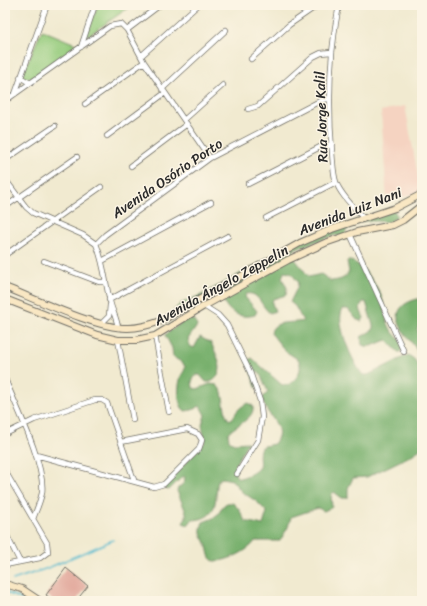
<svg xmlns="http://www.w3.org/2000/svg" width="427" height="606" font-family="Sriracha,sans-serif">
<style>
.built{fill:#f5d3c1}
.green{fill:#96cc7e;stroke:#607c54}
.forest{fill:#78b06d;stroke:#526e4c}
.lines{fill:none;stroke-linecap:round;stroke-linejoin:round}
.stream{stroke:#50b9ce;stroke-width:1.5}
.building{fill:#e1a599}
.street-casing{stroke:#706e65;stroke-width:6}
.secondary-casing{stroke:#706e65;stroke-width:8}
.street{stroke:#fff;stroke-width:4.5}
.secondary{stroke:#f9e7c3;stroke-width:6}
.labels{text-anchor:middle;stroke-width:3;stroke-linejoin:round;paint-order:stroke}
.street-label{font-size:14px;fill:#2b2b2b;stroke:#fcf5e5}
</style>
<rect width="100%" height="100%" fill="#fcf5e5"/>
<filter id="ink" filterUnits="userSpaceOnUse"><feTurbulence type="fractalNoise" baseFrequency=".025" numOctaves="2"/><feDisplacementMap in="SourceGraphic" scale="8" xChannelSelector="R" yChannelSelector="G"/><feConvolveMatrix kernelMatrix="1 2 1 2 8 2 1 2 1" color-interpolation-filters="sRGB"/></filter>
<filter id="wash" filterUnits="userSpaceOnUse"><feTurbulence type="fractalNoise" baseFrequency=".012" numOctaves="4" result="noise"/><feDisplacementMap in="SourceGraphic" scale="16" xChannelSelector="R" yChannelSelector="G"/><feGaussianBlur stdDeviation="0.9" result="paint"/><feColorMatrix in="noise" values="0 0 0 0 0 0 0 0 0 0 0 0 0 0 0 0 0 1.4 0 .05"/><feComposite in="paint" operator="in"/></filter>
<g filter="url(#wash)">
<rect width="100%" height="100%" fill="#f1ead0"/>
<path class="built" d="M 405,106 L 421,192 L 387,201 L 381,111 Z"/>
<path class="green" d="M 98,5 L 127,5 L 128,8 L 85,38 Z
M 42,30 L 78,45 L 33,78 L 25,78 L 22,75 Z"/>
<path class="forest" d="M 394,210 L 397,216 L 390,222 C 373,222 357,215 345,232 L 350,237 L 349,239 L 343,239 L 336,235 L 297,248 L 293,251 L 291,254 L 309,277 L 321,274 L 331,281 C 339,280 344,280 349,272 L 347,261 C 360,259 376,285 381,295 C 385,305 384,316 390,328 C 394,336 402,339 404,348 L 400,352 L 398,352 L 387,340 C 378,342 372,349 362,345 L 361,337 L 374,329 L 366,302 L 363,302 C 358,307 361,312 364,318 L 362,321 L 357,320 L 348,309 L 343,309 C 334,321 353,364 363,375 L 368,375 L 408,355 L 414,359 L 421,369 C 420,364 420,356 417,351 C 414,344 408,339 404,333 C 391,312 401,302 422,298 L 422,320 L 417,329 L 422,343 L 422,448 L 410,456 L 367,477 L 353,478 L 348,488 L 348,498 L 342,498 L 334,492 L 331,495 L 332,507 L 324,511 L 318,508 L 291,517 L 288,527 L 280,541 L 255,541 C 249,551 226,562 214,561 C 208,558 209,553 207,547 C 205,536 197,536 203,522 C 207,520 214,519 217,515 C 223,509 222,501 233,503 L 239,509 L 245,521 L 263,525 L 267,512 L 256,501 L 242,492 L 232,480 L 222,478 L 218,480 C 214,499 220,519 192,520 L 188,525 L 183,523 L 186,517 L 186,512 L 177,491 L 178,488 L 184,483 L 185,477 L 183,476 L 169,490 L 165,489 L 164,486 L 205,442 L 202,425 L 205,415 L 200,406 L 192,410 L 185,411 C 176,404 178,385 181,376 C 183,372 185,371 185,367 L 183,363 L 173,357 L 172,348 L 165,335 L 186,319 L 195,320 L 197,326 L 188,339 L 190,346 L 194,348 L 200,337 L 211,343 C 217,356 228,374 210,382 L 206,382 L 200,375 L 196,375 L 192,381 L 193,388 L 197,389 L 210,384 L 217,385 L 222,392 L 226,415 L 229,420 L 233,418 C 237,410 240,407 248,403 L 253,406 C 255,420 235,424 228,434 L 229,440 L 234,443 L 248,442 L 236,463 L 235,474 L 238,478 C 242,478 246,476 250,474 C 265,467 257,462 260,449 L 264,446 L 274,444 C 289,425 262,415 263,397 L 268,392 C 265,385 262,377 258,371 L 256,372 L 255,376 L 259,385 L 256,388 L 247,361 L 252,358 L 282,385 L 288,385 C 297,379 303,371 299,360 L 285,351 L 271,333 C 273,319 293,324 303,321 L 295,306 L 290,302 L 297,288 L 298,282 L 291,273 L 284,272 L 282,278 L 287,288 L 286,295 L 273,299 L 272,303 L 275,311 L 270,313 C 261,307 259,291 246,294 L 245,297 L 257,311 L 255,315 C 241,319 227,313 223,299 L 231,289 L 229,287 C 223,290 217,292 212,296 C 200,304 191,315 176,316 L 174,310 L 180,304 L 203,294 L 287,248 L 297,240 Z"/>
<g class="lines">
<path class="stream" d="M 13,580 L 48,568 L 113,540
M 5,592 L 26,601"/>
</g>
<g id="blocks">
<path class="building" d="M 66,568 L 88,586 L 76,601 L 54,601 L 46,595 Z"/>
</g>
</g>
<g filter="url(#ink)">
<use href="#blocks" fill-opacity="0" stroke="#706e65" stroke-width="1"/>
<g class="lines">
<g class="street-casing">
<path id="street" d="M 339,5 C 329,54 328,102 332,152 C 333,161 333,173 336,182 C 341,196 355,208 364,219
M 127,30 L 160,5
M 81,47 L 95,5
M 141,56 L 198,5
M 251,59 L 289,25 L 318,5
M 20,77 L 30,83
M 162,89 L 226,30
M 15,94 L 47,5
M 5,101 L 110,26 L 121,24 L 127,30 L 144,62 L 210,158
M 85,104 L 144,62
M 248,109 L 258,106 L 313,57 L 321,53 L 331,52
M 184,120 L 223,85
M 107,136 L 165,93
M 5,160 L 55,126
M 131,166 L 187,124
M 5,179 L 26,207 L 33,213 L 83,235 L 96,244
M 248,184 L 320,147 L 332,144
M 5,207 L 77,157
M 266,218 L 336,182
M 350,234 L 404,352
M 5,255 L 101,187
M 44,261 L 99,282 L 106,282
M 102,261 L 211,202
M 109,300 L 228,236
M 204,306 L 218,315 L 227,325 L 250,372 L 260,401 L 262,417 L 258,440 L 237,474
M 101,324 L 109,316 L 110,305
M 118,328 C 117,318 112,311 110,301 C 105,282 104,262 96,244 L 105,235 L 210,158 L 320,101 L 330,98
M 155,336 L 169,412
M 118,340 L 133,420
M 5,379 C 16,406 46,466 42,493 C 40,502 36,511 33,519
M 5,434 L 34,420 L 95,400 L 102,400 L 107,403 L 134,480
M 36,455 L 154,487 L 164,484 L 199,449 L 202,440 L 198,434 L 187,429 L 121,442
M 5,471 L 47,543 L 48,552 L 40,558 L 5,565
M 5,532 L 20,562"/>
</g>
<g class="secondary-casing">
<path id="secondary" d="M 5,287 C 35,299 98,329 128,328 C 140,328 150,325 161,321 L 300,243 L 332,229 L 395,208 L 422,194
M 5,299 L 97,335 L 118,340 L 136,340 L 155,336 L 204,306 L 288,260 L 325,243 L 357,232 L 393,225 L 403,220 L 422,205
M 5,584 L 22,589 L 40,601"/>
</g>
<use href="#street" class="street"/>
<use href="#secondary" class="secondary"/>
</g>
</g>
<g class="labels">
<g class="street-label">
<text transform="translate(321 117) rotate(-92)" y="5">Rua Jorge Kalil</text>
<text transform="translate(167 178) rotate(-34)" y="5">Avenida Osório Porto</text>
<text transform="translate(350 211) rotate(-21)" y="5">Avenida Luiz Nani</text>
<text transform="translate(221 285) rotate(-29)" y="5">Avenida Ângelo Zeppelin</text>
</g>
</g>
<rect width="427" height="606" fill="none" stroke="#fcf5e5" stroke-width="20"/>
</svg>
